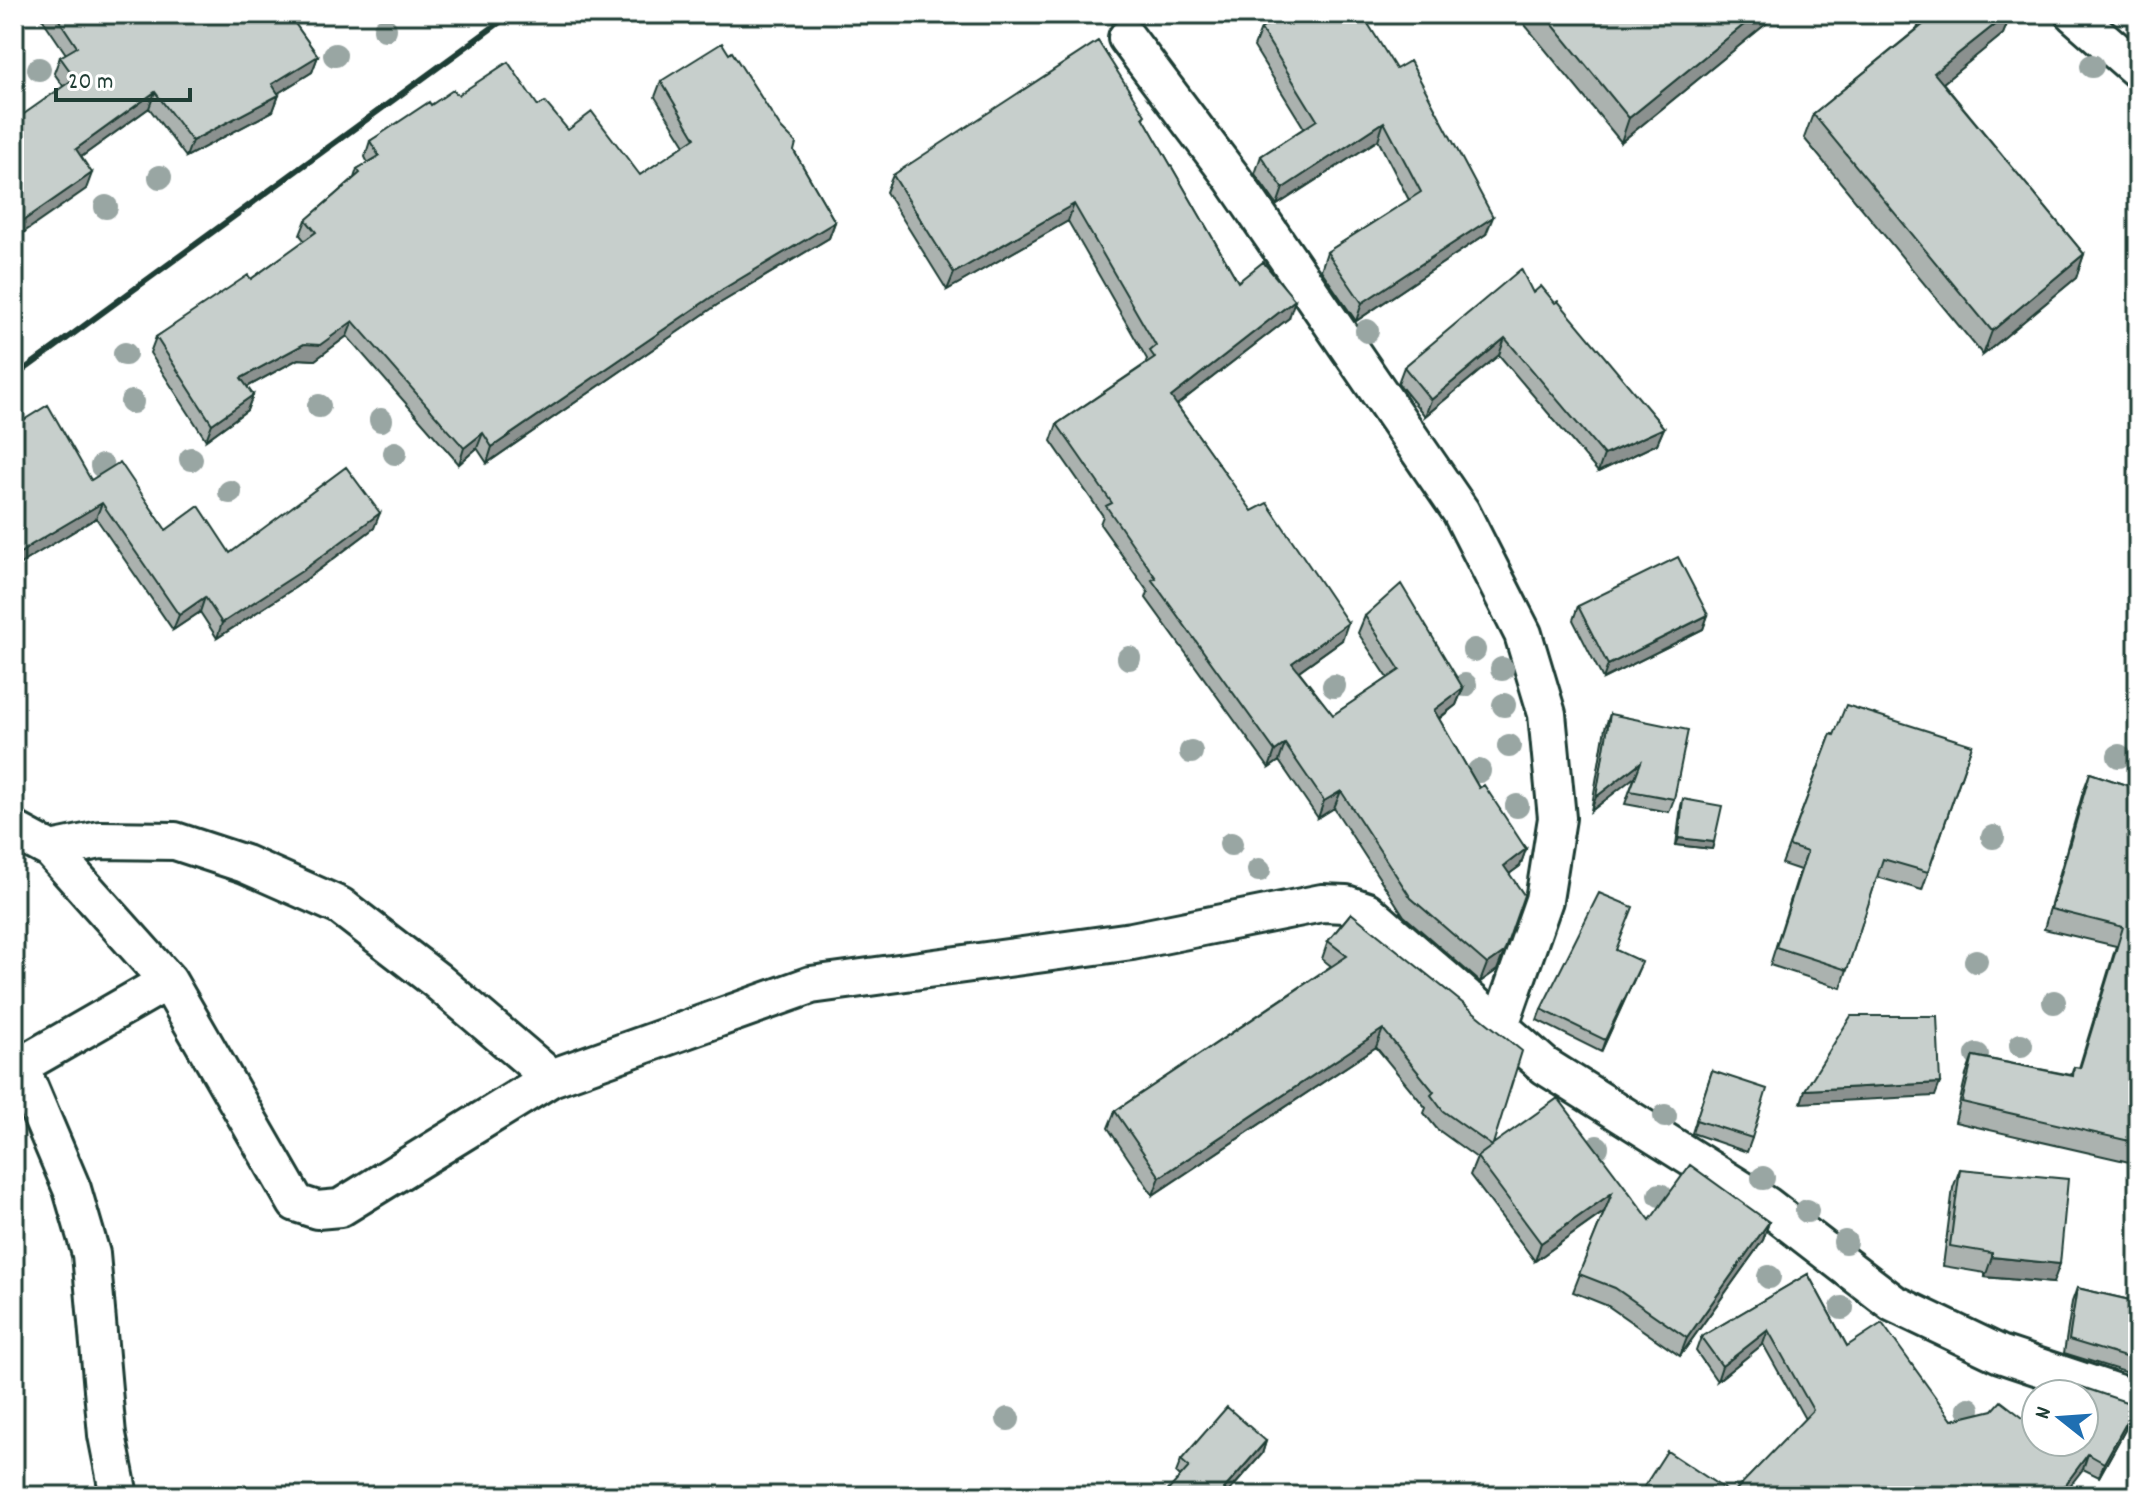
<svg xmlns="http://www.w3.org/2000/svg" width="2152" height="1510" font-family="Dekko,sans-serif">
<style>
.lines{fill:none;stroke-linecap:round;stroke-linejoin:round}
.street-casing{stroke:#1f3d34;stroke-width:42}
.street{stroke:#fff;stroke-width:36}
.rail{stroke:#1f3d34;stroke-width:6}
.tree{fill:#99a6a3}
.wall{fill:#abb2af;stroke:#1f3d34;stroke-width:2}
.shaded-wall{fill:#8b918f;stroke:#1f3d34;stroke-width:2}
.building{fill:#c7cfcc;stroke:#1f3d34;stroke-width:2}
</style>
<rect width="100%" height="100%" fill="#fff"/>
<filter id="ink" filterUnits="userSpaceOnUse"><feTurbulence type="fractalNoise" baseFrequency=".0125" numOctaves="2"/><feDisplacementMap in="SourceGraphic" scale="16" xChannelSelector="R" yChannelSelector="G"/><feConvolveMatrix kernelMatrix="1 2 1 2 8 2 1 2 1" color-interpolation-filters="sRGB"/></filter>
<g filter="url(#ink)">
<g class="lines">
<g class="street-casing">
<path id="street" d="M 2074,14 L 2138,70
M 1127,38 L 1233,179 L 1461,512 L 1523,634 L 1547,714 L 1557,818 L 1544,900 L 1499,1028
M 14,830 L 51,850 L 168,981 L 296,1203 L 317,1210 L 340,1208 L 551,1078 L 811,985 L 1132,941 L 1322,903 L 1346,904 L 1367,911 L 1545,1066 L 1766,1205 L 1893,1303 L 2000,1354 L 2138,1400
M 51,850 L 100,840 L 175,841 L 245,864 L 340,906 L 436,980 L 551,1078
M 119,1496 L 107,1435 L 91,1254 L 72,1189 L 20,1066 L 168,981"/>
</g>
<use href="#street" class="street"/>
<path class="rail" d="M 14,377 L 511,14"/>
</g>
<g class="tree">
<circle cx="385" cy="29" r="12"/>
<circle cx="335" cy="55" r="12"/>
<circle cx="2092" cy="66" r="12"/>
<circle cx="39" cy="69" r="12"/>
<circle cx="160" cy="177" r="12"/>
<circle cx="106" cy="207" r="12"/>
<circle cx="1367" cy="331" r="12"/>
<circle cx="125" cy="354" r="12"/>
<circle cx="132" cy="402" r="12"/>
<circle cx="319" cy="406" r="12"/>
<circle cx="381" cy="420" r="12"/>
<circle cx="395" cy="453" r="12"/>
<circle cx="191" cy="459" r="12"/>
<circle cx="102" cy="466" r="12"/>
<circle cx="230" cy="492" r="12"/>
<circle cx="1474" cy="650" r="12"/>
<circle cx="1129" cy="658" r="12"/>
<circle cx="1502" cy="669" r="12"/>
<circle cx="1465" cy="685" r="12"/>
<circle cx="1334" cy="686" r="12"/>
<circle cx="1504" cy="705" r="12"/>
<circle cx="1509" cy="746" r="12"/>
<circle cx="1191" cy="752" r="12"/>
<circle cx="2119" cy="756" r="12"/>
<circle cx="1479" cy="771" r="12"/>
<circle cx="1517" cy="806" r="12"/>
<circle cx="1993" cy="837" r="12"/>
<circle cx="1231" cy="844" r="12"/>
<circle cx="1259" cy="870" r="12"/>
<circle cx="1976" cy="961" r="12"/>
<circle cx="2054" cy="1002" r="12"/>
<circle cx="2021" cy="1045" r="12"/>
<circle cx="1977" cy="1055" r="12"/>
<circle cx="1665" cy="1116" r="12"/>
<circle cx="1597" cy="1147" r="12"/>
<circle cx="1763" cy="1178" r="12"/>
<circle cx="1660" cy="1195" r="12"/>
<circle cx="1807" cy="1211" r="12"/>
<circle cx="1845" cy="1242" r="12"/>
<circle cx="1769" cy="1277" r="12"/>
<circle cx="1842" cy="1308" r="12"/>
<circle cx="1969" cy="1409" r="12"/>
<circle cx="1008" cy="1419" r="12"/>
</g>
<path class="wall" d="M 39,14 L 296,14 L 293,21 L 318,56 L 312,72 L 278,93 L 279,95 L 273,111 L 186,157 L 149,108 L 81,157 L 86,189 L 63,86 L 54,73 L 60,57 L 66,54 Z
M 1285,14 L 1486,234 L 1356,321 L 1321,270 L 1327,252 L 1409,200 L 1378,140 L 1277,205 L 1255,174 L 1261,156 L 1304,128 L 1254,47 L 1261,29 Z
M 1516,14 L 1778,14 L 1621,142 Z
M 1923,14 L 2011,14 L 2003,34 L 1943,83 L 2084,254 L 2076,278 L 1983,355 L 1804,138 L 1813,114 L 1917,29 Z
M 661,81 L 794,151 L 835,222 L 829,238 L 717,305 L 487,463 L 477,448 L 459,464 L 347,336 L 315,360 L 298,359 L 247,387 L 253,395 L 247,410 L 206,440 L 150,353 L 156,337 L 251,279 L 305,241 L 300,235 L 306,220 L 354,178 L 357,169 L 368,163 L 365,157 L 370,141 L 431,105 L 458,95 L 538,106 L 568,130 L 640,175 L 685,145 L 655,97 Z
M 1144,119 L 1238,282 L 1289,318 L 1177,405 L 1342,640 L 1299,671 L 1333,715 L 1388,678 L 1358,633 L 1365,616 L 1463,688 L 1456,705 L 1439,719 L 1479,788 L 1526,849 L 1520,866 L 1509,874 L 1497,970 L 1480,982 L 1404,916 L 1334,808 L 1318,818 L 1279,761 L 1269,768 L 1146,598 L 1148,592 L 1100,524 L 1103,516 L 1051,441 L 1057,424 L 1145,364 L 1147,359 L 1068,221 L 947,290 L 886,192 L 893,175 Z
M 1533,293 L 1555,303 L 1664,428 L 1657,444 L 1598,472 L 1499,355 L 1425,416 L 1398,383 L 1404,367 Z
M 91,480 L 166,530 L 230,553 L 374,528 L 296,587 L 217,638 L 200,612 L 173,630 L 96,518 L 26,560 Z
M 1578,606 L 1708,615 L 1703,629 L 1603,679 L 1573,620 Z
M 1610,714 L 1674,799 L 1669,812 L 1625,804 L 1635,776 L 1591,811 L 1605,728 Z
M 1831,734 L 1972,745 L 1922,890 L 1877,877 L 1841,988 L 1770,965 L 1800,870 L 1782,864 Z
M 2090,773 L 2138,789 L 2138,1164 L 1955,1122 L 1966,1075 L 1973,1056 L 2071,1075 L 2074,1067 L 2079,1068 L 2116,946 L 2044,929 L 2083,792 Z
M 1683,799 L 1714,842 L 1712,849 L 1676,845 L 1681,806 Z
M 1351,913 L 1493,1144 L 1650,1220 L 1769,1222 L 1763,1240 L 1680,1356 L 1608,1306 L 1573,1292 L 1604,1212 L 1535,1261 L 1470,1175 L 1477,1158 L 1437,1129 L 1424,1113 L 1426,1108 L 1376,1047 L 1153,1195 L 1108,1128 L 1115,1111 L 1331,966 L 1322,959 L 1328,941 Z
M 1617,950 L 1637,973 L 1601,1052 L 1537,1020 L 1541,1009 Z
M 1712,1071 L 1752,1138 L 1747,1152 L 1692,1133 Z
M 1960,1169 L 2053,1283 L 1985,1277 L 1985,1273 L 1943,1266 L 1953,1188 Z
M 1808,1274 L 1847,1346 L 1952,1420 L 2036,1442 L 2130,1416 L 2125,1430 L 2099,1477 L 2083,1469 L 1732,1494 L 1805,1419 L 1763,1344 L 1717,1381 L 1696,1351 L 1701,1337 Z
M 2138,1286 L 2138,1376 L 2064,1353 L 2072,1302 L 2077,1288 L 2130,1300 Z
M 1266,1441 L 1262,1454 L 1228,1493 L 1180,1477 L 1176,1473 L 1181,1460 Z"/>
<path class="shaded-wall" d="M 1757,14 L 1778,14 L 1621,142 L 1629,118 Z
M 2008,14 L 2011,14 L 2003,34 L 1926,97 L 1934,73 Z
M 318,56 L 312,72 L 267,100 L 272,84 Z
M 155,92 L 149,108 L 70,165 L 76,149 Z
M 279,95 L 273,111 L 186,157 L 192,141 Z
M 1384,122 L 1378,140 L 1277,205 L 1283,188 Z
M 92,173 L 86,189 L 14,239 L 14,227 Z
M 1074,204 L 1068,221 L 947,290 L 954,273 Z
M 1493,217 L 1486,234 L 1356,321 L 1362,303 Z
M 835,222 L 829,238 L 717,305 L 487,463 L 492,447 L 723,289 Z
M 2084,254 L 2076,278 L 1983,355 L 1992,331 Z
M 1295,300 L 1289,318 L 1165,414 L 1171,397 Z
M 353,321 L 347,336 L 315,360 L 298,359 L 236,393 L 241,378 L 304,344 Z
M 1505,338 L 1499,355 L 1425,416 L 1431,400 Z
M 253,395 L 247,410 L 206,440 L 212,424 Z
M 1664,428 L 1657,444 L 1598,472 L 1604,455 Z
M 483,433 L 477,448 L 459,464 L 464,448 Z
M 102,503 L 96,518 L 26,560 L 14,569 L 14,558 L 31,545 Z
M 380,513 L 374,528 L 296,587 L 217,638 L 222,623 Z
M 205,597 L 200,612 L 173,630 L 179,615 Z
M 1708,615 L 1703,629 L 1603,679 L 1608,665 Z
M 1348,623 L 1342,640 L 1286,680 L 1292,663 Z
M 1463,688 L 1456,705 L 1427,727 L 1434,710 Z
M 1285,744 L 1279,761 L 1269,768 L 1275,751 Z
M 1641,762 L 1636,776 L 1591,811 L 1596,797 Z
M 1341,791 L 1334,808 L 1318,818 L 1324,801 Z
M 1679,838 L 1714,842 L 1712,849 L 1676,845 Z
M 1526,849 L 1520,866 L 1497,883 L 1504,866 Z
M 1504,952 L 1497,970 L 1480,982 L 1487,964 Z
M 1642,962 L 1637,973 L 1601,1052 L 1605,1040 Z
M 1383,1029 L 1376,1047 L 1153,1195 L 1160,1177 Z
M 1940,1083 L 1935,1096 L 1801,1103 L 1805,1090 Z
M 1612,1193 L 1605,1211 L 1535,1261 L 1541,1243 Z
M 1769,1222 L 1763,1240 L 1680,1356 L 1687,1338 Z
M 1992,1257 L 2060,1264 L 2053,1283 L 1985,1277 Z
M 1768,1330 L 1763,1344 L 1717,1381 L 1722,1366 Z
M 2130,1416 L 2125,1430 L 2099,1477 L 2104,1463 Z
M 1266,1441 L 1262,1454 L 1225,1496 L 1224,1489 Z
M 2088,1454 L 2083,1469 L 2062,1496 L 2057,1496 Z"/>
<path class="building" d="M 55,14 L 291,14 L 289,15 L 318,56 L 272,84 L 279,95 L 192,141 L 155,92 L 76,149 L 92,173 L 14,227 L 14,121 L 75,78 L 60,57 L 77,47 Z
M 1285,14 L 1362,14 L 1396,69 L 1410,61 L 1493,217 L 1362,303 L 1327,252 L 1421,192 L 1384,122 L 1283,188 L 1261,156 L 1317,120 L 1261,29 Z
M 1544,14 L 1757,14 L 1629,118 Z
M 1926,14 L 2008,14 L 1934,73 L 2084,254 L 1992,331 L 1813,114 L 1930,19 Z
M 1098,41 L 1145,115 L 1143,117 L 1238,282 L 1263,262 L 1295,300 L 1171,397 L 1252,511 L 1267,503 L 1348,623 L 1292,663 L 1333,715 L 1400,670 L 1365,616 L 1401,584 L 1463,688 L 1434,710 L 1479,788 L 1484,785 L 1526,849 L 1504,866 L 1524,895 L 1504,952 L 1487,964 L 1411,898 L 1341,791 L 1324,801 L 1285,744 L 1275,751 L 1152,580 L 1156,578 L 1106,506 L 1112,503 L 1057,424 L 1155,358 L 1150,351 L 1156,346 L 1074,204 L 954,273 L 893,175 Z
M 722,43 L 729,54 L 732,52 L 781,128 L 796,143 L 794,151 L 835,222 L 723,289 L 492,447 L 483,433 L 464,448 L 353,321 L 320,345 L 304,344 L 241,378 L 253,395 L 212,424 L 156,337 L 248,275 L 251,279 L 316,232 L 306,220 L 360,173 L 357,169 L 379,156 L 370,141 L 429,102 L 431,105 L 453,90 L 458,95 L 508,62 L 538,106 L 545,102 L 568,130 L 592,112 L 640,175 L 695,138 L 661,81 Z
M 1521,269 L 1533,293 L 1541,286 L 1555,303 L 1558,301 L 1664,428 L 1604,455 L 1505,338 L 1431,400 L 1404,367 Z
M 48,405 L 91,480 L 120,462 L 166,530 L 199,506 L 230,553 L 346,467 L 380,513 L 302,571 L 222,623 L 205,597 L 179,615 L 102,503 L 31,545 L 14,558 L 14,426 Z
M 1678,557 L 1708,615 L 1608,665 L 1578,606 Z
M 1846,705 L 1972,745 L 1928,872 L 1883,859 L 1847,970 L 1776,947 L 1807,852 L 1789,846 L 1831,734 L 1834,735 Z
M 1610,714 L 1688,730 L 1674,799 L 1630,791 L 1641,762 L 1596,797 Z
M 2090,773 L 2138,789 L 2138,1143 L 1962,1102 L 1973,1056 L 2073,1076 L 2074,1067 L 2080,1068 L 2123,927 L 2051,909 Z
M 1683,799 L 1722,806 L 1714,842 L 1679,838 Z
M 1599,893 L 1633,907 L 1616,950 L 1642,962 L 1605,1040 L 1541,1009 Z
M 1351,913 L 1522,1051 L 1493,1144 L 1558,1098 L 1650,1220 L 1690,1165 L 1769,1222 L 1687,1338 L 1615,1288 L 1579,1274 L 1612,1193 L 1541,1243 L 1477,1157 L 1492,1146 L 1443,1111 L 1431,1095 L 1434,1092 L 1383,1029 L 1160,1177 L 1115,1111 L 1347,956 L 1328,941 Z
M 1851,1016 L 1937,1016 L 1940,1083 L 1805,1090 Z
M 1712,1071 L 1767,1089 L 1752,1138 L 1696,1120 Z
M 1960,1169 L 2068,1179 L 2060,1264 L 1992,1257 L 1992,1253 L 1950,1246 Z
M 1808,1274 L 1847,1346 L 1882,1323 L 1952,1420 L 1993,1410 L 2001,1401 L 2036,1428 L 2036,1442 L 2084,1442 L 2084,1394 L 2074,1394 L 2079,1386 L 2132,1404 L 2130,1416 L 2104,1463 L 2088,1454 L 2057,1496 L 1638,1496 L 1667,1451 L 1732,1494 L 1813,1410 L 1768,1330 L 1722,1366 L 1701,1337 Z
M 2138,1286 L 2138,1361 L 2069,1340 L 2077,1288 L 2130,1300 Z
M 1227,1407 L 1266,1441 L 1224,1489 L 1232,1496 L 1163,1496 L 1189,1467 L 1181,1460 Z
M 1390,1487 L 1397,1496 L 1378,1496 Z"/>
</g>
<rect width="2152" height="1510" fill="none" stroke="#fff" stroke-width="48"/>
<rect x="24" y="24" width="2104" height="1462" fill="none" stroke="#1f3d34" stroke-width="3" filter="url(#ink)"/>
<g transform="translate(2060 1418) rotate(287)"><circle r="38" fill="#ffffff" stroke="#a5b1ae" stroke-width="2"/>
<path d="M0-6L14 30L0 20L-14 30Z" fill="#1f6fb2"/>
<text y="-12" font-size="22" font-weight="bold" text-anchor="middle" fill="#1f3d34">N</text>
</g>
<path d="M56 88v12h134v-12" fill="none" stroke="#1f3d34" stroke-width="4"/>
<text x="68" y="88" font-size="24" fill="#1f3d34" stroke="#ffffff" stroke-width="6" paint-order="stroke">20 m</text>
</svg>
